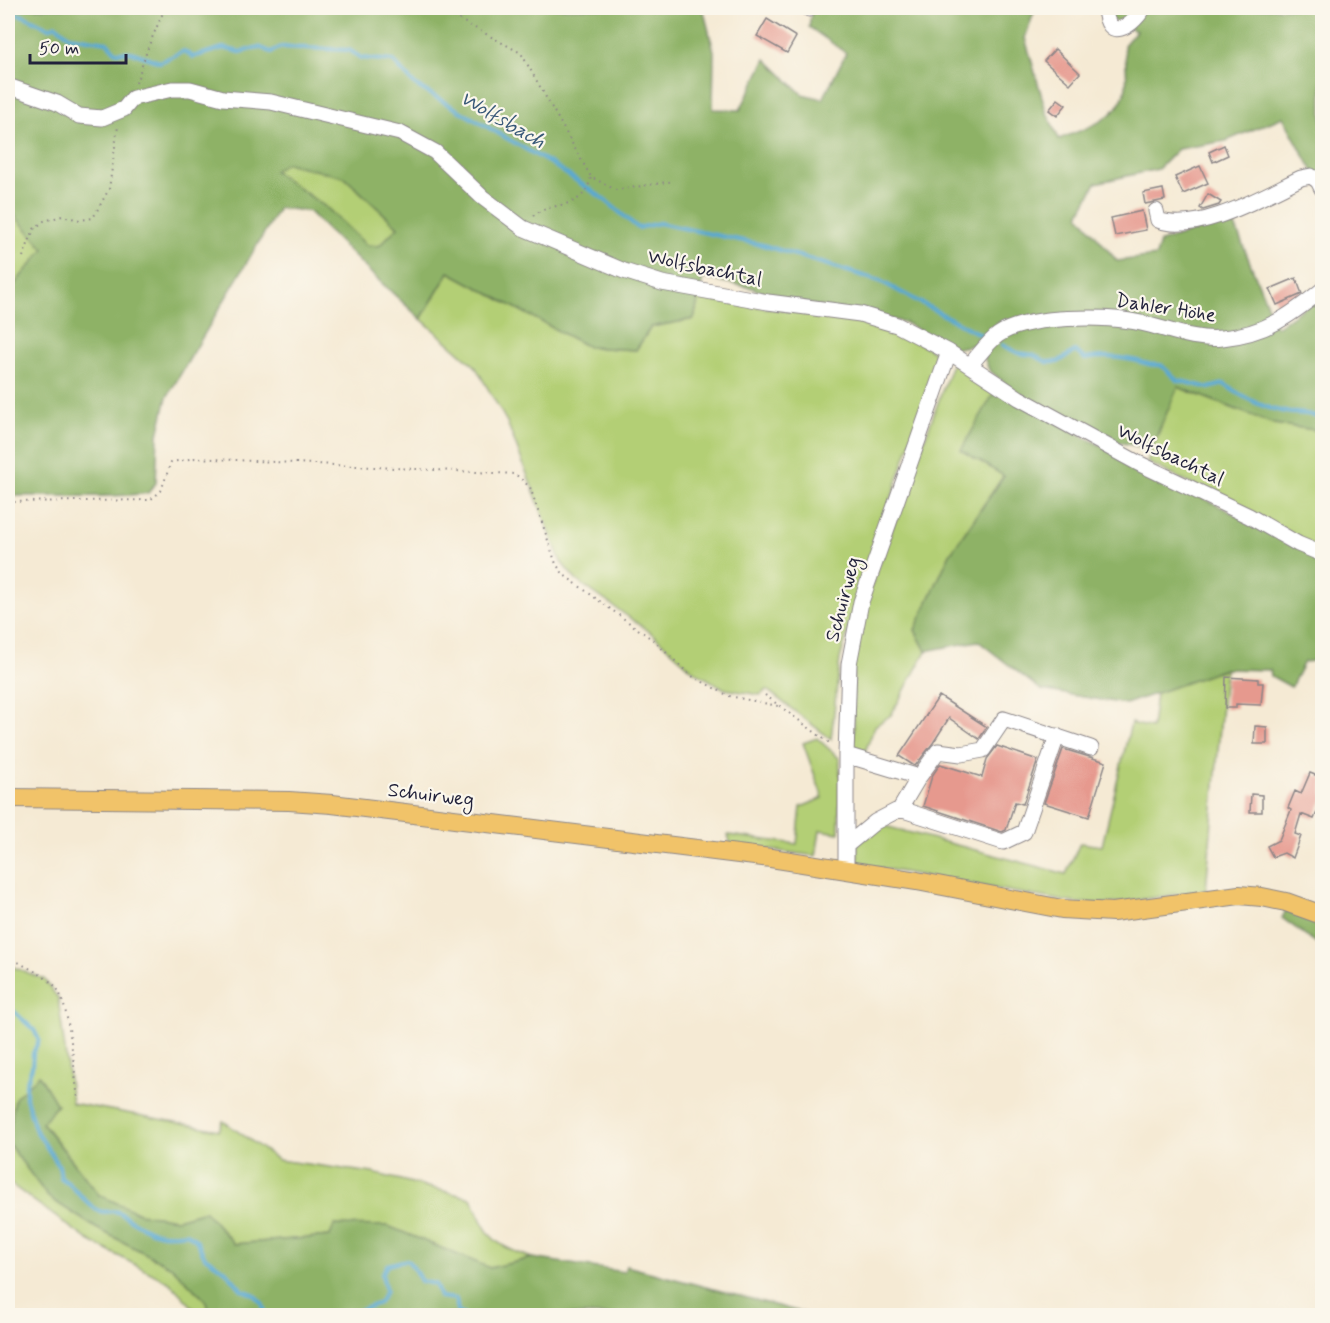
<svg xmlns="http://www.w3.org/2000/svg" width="1330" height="1323" font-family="Mynerve,sans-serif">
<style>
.green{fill:#b3cf75;stroke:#6a7858;stroke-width:1.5}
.forest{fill:#8eb266;stroke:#586a50;stroke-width:1.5;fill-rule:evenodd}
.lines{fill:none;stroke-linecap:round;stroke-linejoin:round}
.stream{stroke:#59a9d3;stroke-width:4}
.building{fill:#e6998e}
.minor-casing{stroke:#8c8688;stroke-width:17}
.major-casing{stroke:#8c8688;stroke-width:20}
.path{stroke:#8c8688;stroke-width:2;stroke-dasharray:1.5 4.5;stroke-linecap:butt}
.minor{stroke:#fff;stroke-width:15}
.major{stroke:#f1c369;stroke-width:18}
.labels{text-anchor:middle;stroke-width:4.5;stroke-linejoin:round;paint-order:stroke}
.street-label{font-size:20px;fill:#22223b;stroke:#fbf7ec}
.water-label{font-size:21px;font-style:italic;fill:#385878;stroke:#fbf7ec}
</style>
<rect width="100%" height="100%" fill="#fbf7ec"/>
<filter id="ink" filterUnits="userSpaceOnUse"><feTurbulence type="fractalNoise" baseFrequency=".0167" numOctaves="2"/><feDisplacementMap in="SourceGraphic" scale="12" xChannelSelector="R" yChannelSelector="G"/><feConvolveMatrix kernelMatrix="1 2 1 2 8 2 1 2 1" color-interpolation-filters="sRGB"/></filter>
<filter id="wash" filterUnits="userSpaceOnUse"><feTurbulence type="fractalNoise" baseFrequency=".008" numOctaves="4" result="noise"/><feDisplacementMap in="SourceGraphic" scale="24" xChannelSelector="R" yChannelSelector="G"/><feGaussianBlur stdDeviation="1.35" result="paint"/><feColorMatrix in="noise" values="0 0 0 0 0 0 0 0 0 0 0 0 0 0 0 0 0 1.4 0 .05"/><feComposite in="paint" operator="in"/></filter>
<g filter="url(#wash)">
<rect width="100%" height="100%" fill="#f5ead4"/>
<path class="green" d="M 286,163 L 344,177 L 398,227 L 379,246 L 366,245 L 327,208 L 273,170 Z
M 8,208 L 44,249 L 8,292 Z
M 449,272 L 588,347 L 636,350 L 651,327 L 694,319 L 698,299 L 870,321 L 891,327 L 940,355 L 857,600 L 840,659 L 831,739 L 767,690 L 760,695 L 725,689 L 695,672 L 650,632 L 576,580 L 561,562 L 507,422 L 475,366 L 421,319 Z
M 959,363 L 976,381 L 995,391 L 1004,475 L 950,554 L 915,630 L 926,651 L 891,715 L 875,726 L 863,757 L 854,752 L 853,661 L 865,603 L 952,364 Z
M 1177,387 L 1274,424 L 1322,431 L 1322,550 L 1147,462 Z
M 1225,669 L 1206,890 L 1110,904 L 1075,903 L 858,864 L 857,845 L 881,825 L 1066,874 L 1080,843 L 1102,846 L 1131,723 L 1152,728 L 1156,693 Z
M 817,738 L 840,759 L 839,833 L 820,830 L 816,856 L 731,845 L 728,835 L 797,844 L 801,807 L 823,798 L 803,743 Z
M 8,965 L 44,979 L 58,998 L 72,1103 L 219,1130 L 223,1121 L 278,1160 L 373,1173 L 471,1198 C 489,1238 490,1243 532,1258 L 490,1268 L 387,1226 L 331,1236 L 234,1244 L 205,1211 L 177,1219 L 141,1214 L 99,1195 L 42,1122 L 57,1105 L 8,1142 Z
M 8,1143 L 48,1197 L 96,1228 L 172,1267 L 204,1299 L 212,1315 L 200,1315 L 170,1283 L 88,1240 L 8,1182 Z"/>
<path class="forest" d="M 8,8 L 703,8 L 714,51 L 713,109 L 740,110 L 766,59 L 802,94 L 823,99 L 846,53 L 809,27 L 812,8 L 1040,8 L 1034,12 L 1025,38 L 1046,111 L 1059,139 C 1086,128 1120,120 1126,87 C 1128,74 1125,59 1124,45 L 1136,31 L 1109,18 L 1109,8 L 1322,8 L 1322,188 L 1283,117 L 1226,141 L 1178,149 L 1158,169 L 1096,183 L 1079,215 L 1117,261 L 1156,256 L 1160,242 L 1232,218 L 1276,327 L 1322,295 L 1322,431 L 1274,424 L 1178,387 L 1151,449 L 1103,439 L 1016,392 L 989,370 L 979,344 L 952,349 L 904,322 L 770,297 L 753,288 L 703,278 L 694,319 L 651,327 L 636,350 L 588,347 L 449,272 L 421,319 L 374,276 L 308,211 L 279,208 L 167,397 L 158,435 L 156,483 L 148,493 C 102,499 54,495 8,496 L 8,292 L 44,249 L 8,208 ZM 286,163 L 344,177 L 398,227 L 379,246 L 366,245 L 327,208 L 274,171 Z
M 995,391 L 1322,559 L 1322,660 L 1304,662 L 1291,687 L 1271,676 L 1270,670 L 1225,669 L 1126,704 L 1041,690 L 978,641 L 926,651 L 915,630 L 950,554 L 1004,476 L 961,450 Z
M 1286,910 L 1322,927 L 1322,947 L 1282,918 Z
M 39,1075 L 57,1105 L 42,1123 L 99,1195 L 141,1214 L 177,1219 L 205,1211 L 234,1244 L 330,1236 L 334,1225 L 388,1226 L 490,1268 L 532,1258 L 624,1272 L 626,1266 L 812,1315 L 212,1315 L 204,1299 L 172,1267 L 96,1228 L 48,1197 L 8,1143 L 15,1098 Z"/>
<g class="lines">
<path class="stream" d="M 8,12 L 24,16 L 49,28 L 56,25 L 69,36 L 107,42 L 116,52 L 131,52 L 160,62 L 184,51 L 193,57 L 223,48 L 240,52 L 259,47 L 271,52 L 281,47 L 349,50 L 361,58 L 393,61 L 415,85 L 553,165 L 604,199 L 638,228 L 659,223 L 763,245 L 880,281 L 981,335
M 1002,345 L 1018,353 L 1033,355 L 1047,362 L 1058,362 L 1075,351 L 1085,359 C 1100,356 1119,357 1133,360 C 1145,362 1146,366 1161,365 L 1177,380 L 1209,388 L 1224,384 C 1241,396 1260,407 1281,411 C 1297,415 1307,411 1322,419
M 8,1006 L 34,1030 L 39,1040 L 33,1053 L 32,1067 L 26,1084 L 26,1098 L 35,1129 L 59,1166 L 61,1178 C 73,1184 86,1205 99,1211 C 105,1213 112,1210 118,1212 C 123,1214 129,1220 134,1222 C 155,1235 164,1236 187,1233 L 196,1240 L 205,1257 L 226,1271 L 242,1290 L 253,1294 L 262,1303 L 266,1314 L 270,1316
M 334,1316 L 350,1314 L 379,1303 L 386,1291 L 382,1274 L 387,1265 L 407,1260 L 413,1267 L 421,1281 L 435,1284 L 440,1297 L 456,1299 L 458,1312 L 466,1316
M 490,1316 L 493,1316"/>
</g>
<g id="blocks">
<path class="building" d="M 767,19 L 796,37 L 787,53 L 757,36 Z
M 1055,49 L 1080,73 L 1070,84 L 1044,61 Z
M 1058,99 L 1066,105 L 1057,116 L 1049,110 Z
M 1224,145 L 1228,155 L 1213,162 L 1209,152 Z
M 1200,166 L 1208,183 L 1183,194 L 1175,177 Z
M 1163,189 L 1165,200 L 1145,204 L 1143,193 Z
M 1208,194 L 1221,202 L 1219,205 L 1203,210 L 1200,208 Z
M 1142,211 L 1146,230 L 1115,236 L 1111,218 Z
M 1296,278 L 1302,294 L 1277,305 L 1270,289 Z
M 1226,677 L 1258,679 L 1258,683 L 1263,683 L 1261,705 L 1236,704 L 1236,708 L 1225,708 Z
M 939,696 L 987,727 L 979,739 L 949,718 L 933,743 L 915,766 L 913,765 L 899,756 Z
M 1255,726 L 1267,727 L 1267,744 L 1254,744 Z
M 997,746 L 1038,760 L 1023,804 L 1015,802 L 1006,830 L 1002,832 L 923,806 L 932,776 L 940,764 L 982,777 L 987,759 Z
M 1063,749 L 1106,762 L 1089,817 L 1044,803 Z
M 1310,773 L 1323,778 L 1323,799 L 1314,819 L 1301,814 L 1295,834 L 1301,836 L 1293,858 L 1284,853 L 1273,857 L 1267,846 L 1279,840 L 1291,810 L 1288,808 L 1295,791 L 1301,794 Z
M 1251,794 L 1262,795 L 1262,812 L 1250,812 Z"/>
</g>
</g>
<g filter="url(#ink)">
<use href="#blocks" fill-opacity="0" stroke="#8c8688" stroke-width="1.5"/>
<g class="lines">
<g class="minor-casing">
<path id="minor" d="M 1105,8 C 1107,43 1131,27 1144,8
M 809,9 L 809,8
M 8,86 L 57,103 L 79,116 L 102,118 L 124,109 L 133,98 L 172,89 L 190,89 L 223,98 L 271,102 L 400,133 L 435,152 L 482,197 L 523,228 L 624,271 L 662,283 L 768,302 L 860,314 L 897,325 L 949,352 L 1019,398 L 1138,463 L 1249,516 L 1298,544 L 1322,554
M 1156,211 L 1158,220 C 1198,235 1265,195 1301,178 L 1311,176 L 1318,181 L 1322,189
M 970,365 C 979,355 988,342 998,335 C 1026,315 1108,315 1141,323 C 1168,329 1194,341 1222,338 C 1265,334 1290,316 1322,290
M 846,755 L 919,777
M 900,809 L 1003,842 L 1024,832 L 1057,736
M 847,845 L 875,822 L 900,809 L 919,777 L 938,751 L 961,754 L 983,750 L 1004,719 L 1091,748
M 846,869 L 846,755 L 849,664 L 861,602 L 949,352"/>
</g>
<g class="major-casing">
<path id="major" d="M 8,798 L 289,801 L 332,804 L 771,858 L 917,881 L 1062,909 L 1113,912 L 1239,895 L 1262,897 L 1286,902 L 1322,915"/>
</g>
<path class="path" d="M 438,8 L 521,53 L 591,177 L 616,190 L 674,181
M 136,83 L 149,45 L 165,8
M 533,216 C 553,199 583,213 591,177
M 23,257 L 34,229 L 44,221 L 62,216 L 80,220 L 93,218 L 109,189 L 118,126
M 8,502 L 150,500 L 161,491 L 171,462 L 195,458 L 515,474 L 530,487 L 556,564 L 564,575 L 653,640 L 690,675 L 729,696 L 778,706
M 765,695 L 832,745
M 8,956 C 23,966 42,973 55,986 C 70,1002 74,1074 78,1098"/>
<use href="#minor" class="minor"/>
<use href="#major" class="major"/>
</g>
</g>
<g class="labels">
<g class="street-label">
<text transform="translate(705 267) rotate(12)" y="7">Wolfsbachtal</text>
<text transform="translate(1166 307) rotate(9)" y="7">Dahler Höhe</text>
<text transform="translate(1171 454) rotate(26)" y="7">Wolfsbachtal</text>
<text transform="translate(842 599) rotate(-75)" y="7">Schuirweg</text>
<text transform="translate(431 794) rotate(7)" y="7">Schuirweg</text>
</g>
<g class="water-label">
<text transform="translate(503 119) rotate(30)" y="7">Wolfsbach</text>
</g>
</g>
<rect width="1330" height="1323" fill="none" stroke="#fbf7ec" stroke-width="30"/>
<path d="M30 54v9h96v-9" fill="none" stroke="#22223b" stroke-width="3"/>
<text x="39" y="54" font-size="18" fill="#22223b" stroke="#fbf7ec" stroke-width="4.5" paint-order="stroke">50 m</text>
</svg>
